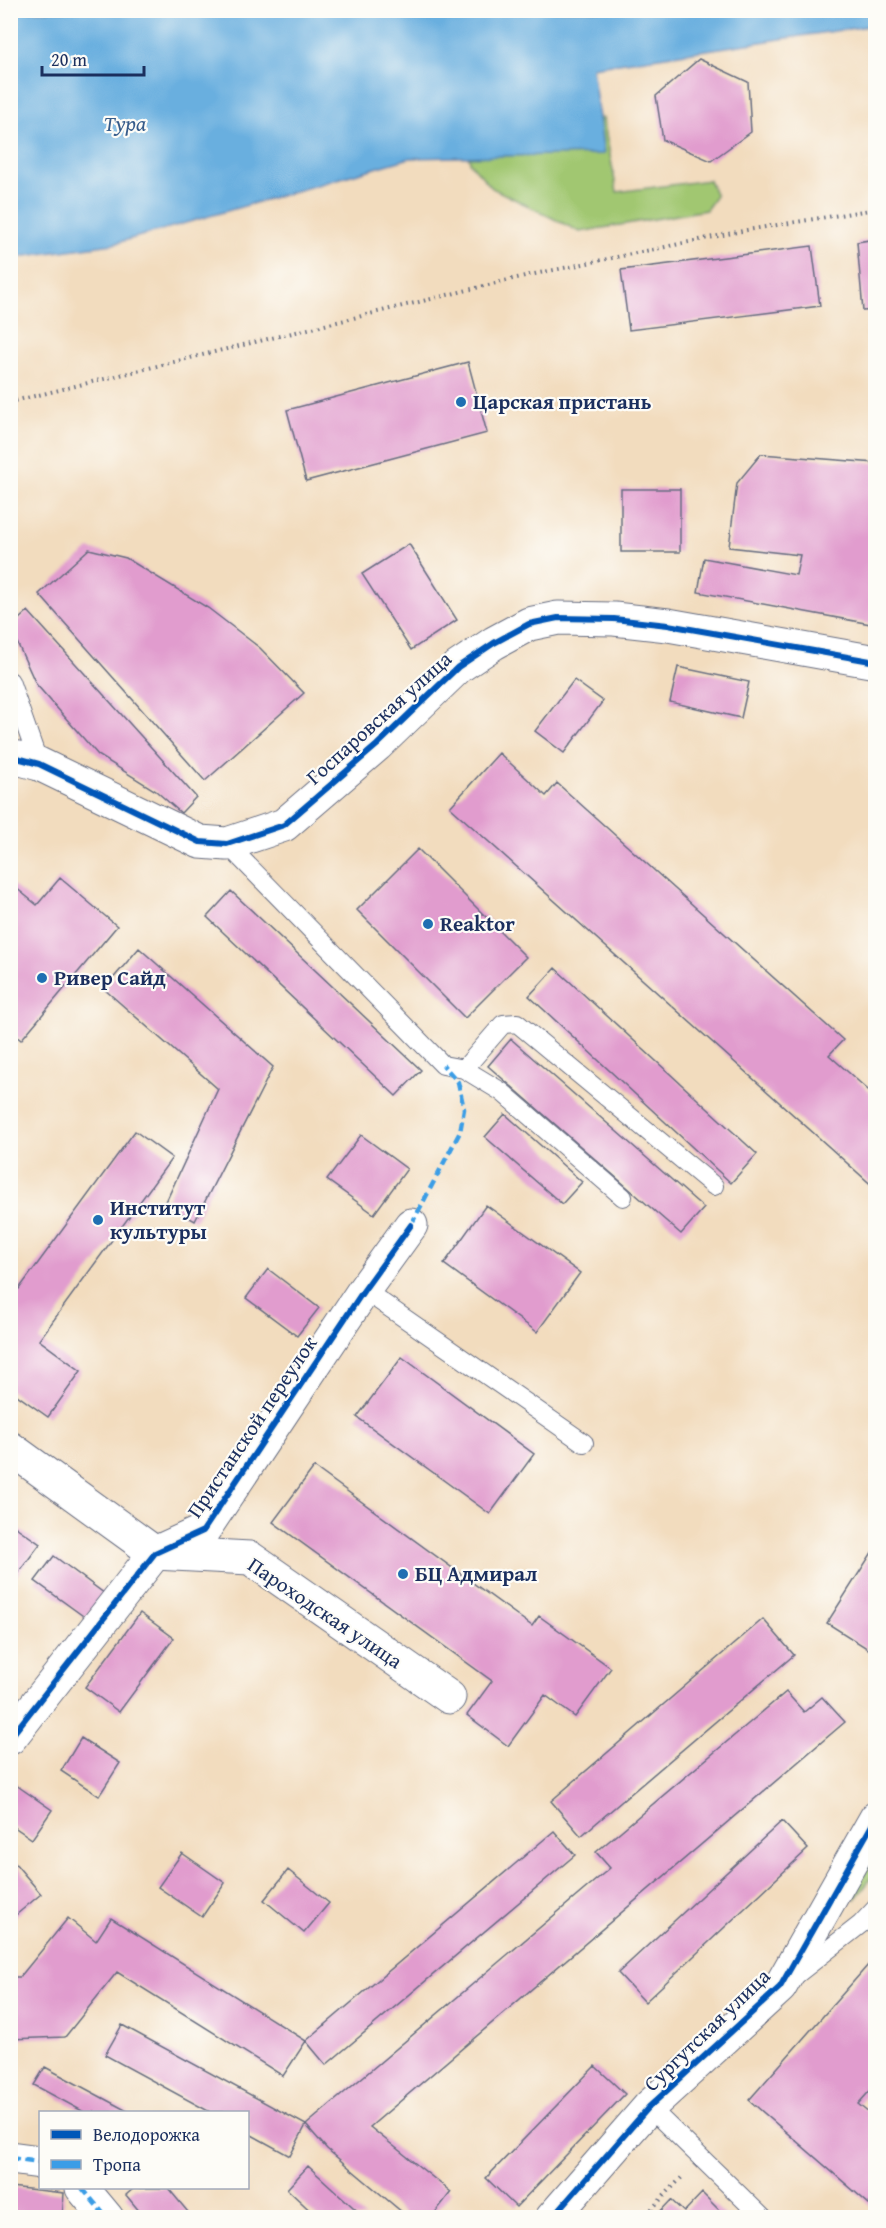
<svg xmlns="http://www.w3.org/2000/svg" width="886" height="2228" font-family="'Gentium Book Plus',serif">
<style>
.green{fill:#a1c771;stroke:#5e7b68;stroke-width:1.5}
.water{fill:#69afdf;stroke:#426f9e;stroke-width:1.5}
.building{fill:#e19cce}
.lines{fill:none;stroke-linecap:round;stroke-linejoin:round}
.service-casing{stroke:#666c80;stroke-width:20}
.minor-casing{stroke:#666c80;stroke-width:35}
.path{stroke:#666c80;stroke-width:4;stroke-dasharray:1.5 4.5;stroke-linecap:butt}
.service{stroke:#fff;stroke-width:18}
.minor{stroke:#fff;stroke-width:33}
.quiet{stroke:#3b9de6;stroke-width:4.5;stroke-dasharray:9 4.5;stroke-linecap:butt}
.cycleway-casing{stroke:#fdfcf7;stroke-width:10}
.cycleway{stroke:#0057b8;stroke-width:6}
.poi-dot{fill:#1f6fb2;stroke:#fdfcf7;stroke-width:2}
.labels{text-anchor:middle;stroke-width:4.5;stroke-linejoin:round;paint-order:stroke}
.poi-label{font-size:21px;font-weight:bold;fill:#1b2f5e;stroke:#fdfcf7;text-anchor:start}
.street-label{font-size:21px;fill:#1b2f5e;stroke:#fdfcf7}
.water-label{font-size:22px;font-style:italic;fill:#365c8b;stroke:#fdfcf7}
</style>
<rect width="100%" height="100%" fill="#fdfcf7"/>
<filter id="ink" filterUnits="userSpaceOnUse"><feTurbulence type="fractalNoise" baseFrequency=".0167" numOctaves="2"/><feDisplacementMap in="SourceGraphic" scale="12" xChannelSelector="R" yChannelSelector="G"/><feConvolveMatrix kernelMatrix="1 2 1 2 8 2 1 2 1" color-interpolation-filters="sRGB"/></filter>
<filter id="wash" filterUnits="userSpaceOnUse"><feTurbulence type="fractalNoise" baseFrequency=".008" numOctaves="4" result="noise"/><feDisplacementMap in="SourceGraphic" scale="24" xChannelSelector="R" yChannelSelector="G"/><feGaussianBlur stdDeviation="1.35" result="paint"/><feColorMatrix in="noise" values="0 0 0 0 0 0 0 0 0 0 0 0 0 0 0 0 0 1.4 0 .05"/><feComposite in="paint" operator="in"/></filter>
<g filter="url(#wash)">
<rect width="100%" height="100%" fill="#f2dcbe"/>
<path class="green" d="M 603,118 L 617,192 L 709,180 L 716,196 L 706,210 L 580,232 L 492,188 L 470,163 L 468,146 L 477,127 Z
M 875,1850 L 875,1874 L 855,1899 L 854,1894 Z"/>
<path class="water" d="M 875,10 L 875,25 L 592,67 L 604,154 L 410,158 L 113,244 L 11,258 L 11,11 Z"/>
<g id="blocks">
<path class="building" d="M 699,59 L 748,82 L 751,132 L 711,161 L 663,140 L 656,96 Z
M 876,239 L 876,310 L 863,311 L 857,242 Z
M 812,246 L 820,306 L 629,330 L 621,270 Z
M 468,362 L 487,433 L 306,481 L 287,410 Z
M 761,454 L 876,463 L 876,625 L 698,592 L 704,558 L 796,575 L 800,555 L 729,547 L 737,483 Z
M 621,489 L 680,489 L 680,552 L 621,552 Z
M 409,544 L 457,620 L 411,650 L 362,574 Z
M 89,549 L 126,558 L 208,608 L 260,648 L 304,693 L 205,781 L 39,594 Z
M 28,611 L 196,797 L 181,813 L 156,791 L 98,755 L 36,684 L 10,627 Z
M 678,667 L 749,682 L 741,718 L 670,702 Z
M 574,680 L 603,701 L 564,753 L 535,731 Z
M 499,753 L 546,796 L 557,783 L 843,1040 L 829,1055 L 876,1097 L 876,1189 L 450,807 Z
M 418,849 L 526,957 L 465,1018 L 357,910 Z
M 60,878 L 117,926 L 21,1040 L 10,1031 L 10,883 L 37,905 Z
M 231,891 L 421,1070 L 396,1096 L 207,917 Z
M 139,948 L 273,1067 L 195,1221 L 165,1204 L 218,1089 L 104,989 Z
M 555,968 L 757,1154 L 731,1183 L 529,996 Z
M 511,1039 L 704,1208 L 681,1234 L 488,1066 Z
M 505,1114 L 582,1182 L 562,1204 L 485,1137 Z
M 135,1131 L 172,1158 L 39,1340 L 81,1371 L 48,1417 L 10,1390 L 10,1282 L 19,1289 Z
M 361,1135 L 407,1169 L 374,1214 L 327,1180 Z
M 486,1205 L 580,1273 L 537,1332 L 444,1264 Z
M 268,1269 L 319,1308 L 297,1336 L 246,1298 Z
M 402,1357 L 534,1454 L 490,1514 L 357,1417 Z
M 314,1467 L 532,1626 L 539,1616 L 611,1668 L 575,1717 L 545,1695 L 508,1746 L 467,1715 L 492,1681 L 273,1522 Z
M 10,1523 L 40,1544 L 10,1584 Z
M 876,1546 L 876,1654 L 827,1623 Z
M 54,1556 L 105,1594 L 86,1618 L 35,1581 Z
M 140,1613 L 174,1638 L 119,1712 L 85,1687 Z
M 763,1619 L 794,1655 L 581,1836 L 551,1801 Z
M 786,1692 L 804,1712 L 822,1697 L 845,1722 L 370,2127 L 451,2192 L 431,2218 L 409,2218 L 327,2149 L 306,2125 L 610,1868 L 596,1852 Z
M 81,1738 L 120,1763 L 99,1796 L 61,1771 Z
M 16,1785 L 52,1810 L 32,1839 L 10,1824 L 10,1794 Z
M 782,1821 L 808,1849 L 645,2002 L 618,1973 Z
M 554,1831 L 575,1855 L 326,2065 L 306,2041 Z
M 182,1853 L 225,1883 L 202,1917 L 158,1887 Z
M 14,1862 L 41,1894 L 10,1920 L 10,1865 Z
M 288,1870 L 329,1903 L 304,1933 L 264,1900 Z
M 68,1918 L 96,1941 L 111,1918 L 306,2041 L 283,2076 L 117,1972 L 65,2037 L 10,2039 L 10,1977 L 20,1977 Z
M 876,1956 L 876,2084 L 858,2104 L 876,2119 L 876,2210 L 749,2100 Z
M 122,2025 L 306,2125 L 290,2156 L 248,2133 L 248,2112 L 210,2112 L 105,2055 Z
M 595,2066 L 625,2094 L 516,2207 L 486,2178 Z
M 45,2067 L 129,2112 L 84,2112 L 34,2085 Z
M 308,2166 L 365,2218 L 318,2218 L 287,2189 Z
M 10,2187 L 64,2193 L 62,2218 L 10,2218 Z
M 134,2188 L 168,2188 L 193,2218 L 145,2218 L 126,2195 Z
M 702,2193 L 727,2218 L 654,2218 L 671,2200 L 684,2212 Z"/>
</g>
</g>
<g filter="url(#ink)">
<use href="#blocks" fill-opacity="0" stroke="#666c80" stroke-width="1.5"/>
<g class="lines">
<g class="service-casing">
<path id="service" d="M 10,681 L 39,764
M 227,844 L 443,1065 L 464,1069 L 502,1092 L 623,1197
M 464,1069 L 503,1024 L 517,1023 L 714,1186
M 364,1290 L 584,1443
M 796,1975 L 861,1924 L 876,1908
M 649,2107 L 763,2218"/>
</g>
<g class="minor-casing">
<path id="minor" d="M 10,756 L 39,764 L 200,842 L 227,844 L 284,825 L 377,745 L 458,667 L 494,643 L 529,624 L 558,618 L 614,619 L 668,625 L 876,662
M 10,1448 L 155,1553 L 250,1558 L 449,1697
M 10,1738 L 155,1553 L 203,1531 L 364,1290 L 411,1225
M 10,2158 L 40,2162
M 82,2188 L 107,2218
M 552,2218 L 649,2107 L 780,1987 L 876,1818"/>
</g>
<path class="path" d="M 10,402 L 525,276 L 747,230 L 876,209
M 643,2218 L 684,2175"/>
<use href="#service" class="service"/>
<use href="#minor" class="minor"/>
<path class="quiet" d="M 411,1225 L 460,1132 L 464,1109 L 458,1082 L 443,1065
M 10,2158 L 40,2162
M 82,2188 L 107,2218"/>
<g class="cycleway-casing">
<path id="cycleway" d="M 10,756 L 39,764 L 200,842 L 227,844 L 284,825 L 377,745 L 458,667 L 494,643 L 529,624 L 558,618 L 614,619 L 668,625 L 876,662
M 10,1738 L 155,1553 L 203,1531 L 364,1290 L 411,1225
M 552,2218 L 649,2107 L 780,1987 L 876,1818"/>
</g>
<use href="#cycleway" class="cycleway"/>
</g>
</g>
<g class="poi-dot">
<circle cx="461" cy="402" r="6"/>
<circle cx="428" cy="924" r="6"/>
<circle cx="42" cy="978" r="6"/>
<circle cx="98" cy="1220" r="6"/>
<circle cx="403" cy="1574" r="6"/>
</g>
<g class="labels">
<g class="poi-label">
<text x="473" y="409">Царская пристань</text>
<text x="440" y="931">Reaktor</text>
<text x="54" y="985">Ривер Сайд</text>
<text x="110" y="1215">Институт<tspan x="110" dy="24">культуры</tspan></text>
<text x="415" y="1581">БЦ Адмирал</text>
</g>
<g class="street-label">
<text transform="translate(379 718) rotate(-42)" y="7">Госпаровская улица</text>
<text transform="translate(252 1427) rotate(-56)" y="7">Пристанской переулок</text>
<text transform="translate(325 1613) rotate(34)" y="7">Пароходская улица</text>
<text transform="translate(707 2030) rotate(-44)" y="7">Сургутская улица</text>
</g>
<g class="water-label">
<text x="125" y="131">Тура</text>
</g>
</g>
<rect width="886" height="2228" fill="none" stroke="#fdfcf7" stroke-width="36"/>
<rect x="39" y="2111" width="210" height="78" fill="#fdfcf7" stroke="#a3aaba" stroke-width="1.5"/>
<rect x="51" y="2130" width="30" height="9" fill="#0057b8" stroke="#a3aaba" stroke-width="1.5"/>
<text x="93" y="2141" font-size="18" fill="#1b2f5e">Велодорожка</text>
<rect x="51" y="2160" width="30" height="9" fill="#3b9de6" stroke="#a3aaba" stroke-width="1.5"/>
<text x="93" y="2171" font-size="18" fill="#1b2f5e">Тропа</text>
<path d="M42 66v9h102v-9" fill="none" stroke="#1b2f5e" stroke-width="3"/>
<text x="51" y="66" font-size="18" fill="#1b2f5e" stroke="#fdfcf7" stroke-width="4.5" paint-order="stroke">20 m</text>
</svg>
